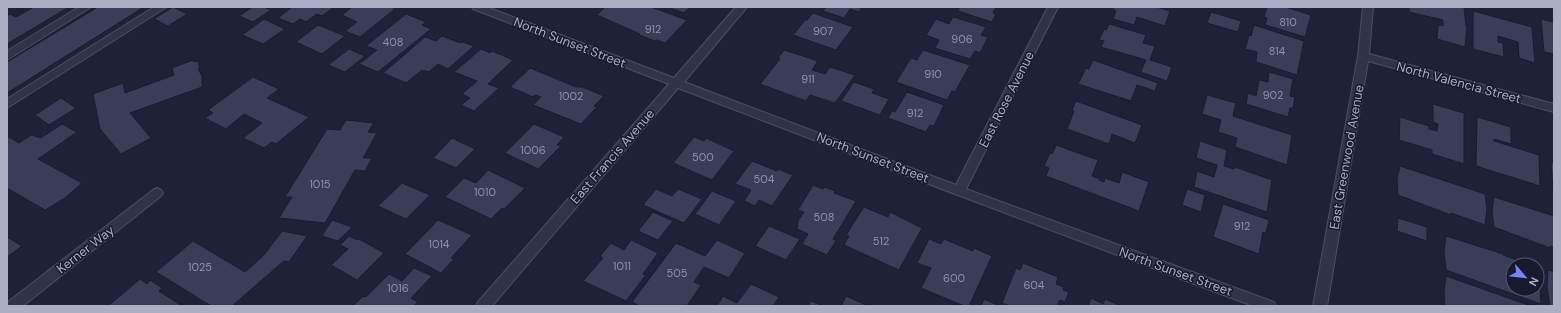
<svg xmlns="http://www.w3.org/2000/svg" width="1561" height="313" font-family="'DM Sans',sans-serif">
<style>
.building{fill:#393d58;stroke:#191c2e}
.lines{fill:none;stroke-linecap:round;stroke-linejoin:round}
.lane-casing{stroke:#4c4f63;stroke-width:2}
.street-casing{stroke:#4c4f63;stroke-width:2}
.lane{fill:#313448;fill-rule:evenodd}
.street{fill:#313448;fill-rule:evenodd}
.labels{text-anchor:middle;stroke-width:3;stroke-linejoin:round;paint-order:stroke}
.number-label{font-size:11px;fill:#8e92aa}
.street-label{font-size:13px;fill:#abaec5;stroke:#171a2c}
</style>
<rect width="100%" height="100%" fill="#1e2238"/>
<path class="building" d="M 34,7 L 69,7 L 7,44 L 7,16 L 10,14 L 16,17 Z
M 98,7 L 144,7 L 7,93 L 7,62 Z
M 173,7 L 187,14 L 168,26 L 154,19 Z
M 252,7 L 264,7 L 271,10 L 253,22 L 239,16 Z
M 292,7 L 334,7 L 322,16 L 317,14 L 306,22 L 300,19 L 293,24 L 278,18 Z
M 352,7 L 391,7 L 395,9 L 360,37 L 345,31 L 357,22 L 342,15 Z
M 605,7 L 651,7 L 687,20 L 665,43 L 657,40 L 655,41 L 639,35 L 640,34 L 597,15 Z
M 668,7 L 690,7 L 684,13 Z
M 826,7 L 862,7 L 859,12 L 850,9 L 844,18 L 823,11 Z
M 960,7 L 996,7 L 993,13 L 996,14 L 992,22 L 958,11 Z
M 1114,7 L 1156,7 L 1170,11 L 1165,26 L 1137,17 L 1134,25 L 1113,19 L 1116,11 L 1113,9 Z
M 1267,7 L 1285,7 L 1311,15 L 1305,37 L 1265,25 L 1267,18 L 1264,17 Z
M 1409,7 L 1464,7 L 1466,26 L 1467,27 L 1465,47 L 1437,39 L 1438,25 L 1443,26 L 1443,20 L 1409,12 Z
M 1473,11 L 1532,27 L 1535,63 L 1519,58 L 1518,42 L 1498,36 L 1498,42 L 1503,43 L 1504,57 L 1473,49 Z
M 1211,12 L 1241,21 L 1238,32 L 1207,23 Z
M 813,13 L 853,27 L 836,50 L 793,35 L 805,20 L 807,20 Z
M 406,14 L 426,22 L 422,25 L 431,29 L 378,72 L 359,64 L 377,50 L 366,46 Z
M 953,17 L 986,27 L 981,35 L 988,37 L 980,53 L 975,51 L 970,59 L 935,48 L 939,40 L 926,35 L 936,19 L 949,24 Z
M 264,19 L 285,29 L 263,44 L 242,35 Z
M 1541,19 L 1554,22 L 1554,54 L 1544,52 Z
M 1109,24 L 1146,35 L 1143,43 L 1155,46 L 1150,60 L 1172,67 L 1167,81 L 1143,73 L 1141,71 L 1146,60 L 1101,47 L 1104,41 L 1099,40 L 1104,29 L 1106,30 Z
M 318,25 L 345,36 L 322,54 L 296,42 Z
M 1254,25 L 1304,41 L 1297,75 L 1256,62 L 1257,52 L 1245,49 L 1249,35 L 1251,36 Z
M 442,36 L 460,43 L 463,42 L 474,46 L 448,69 L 438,64 L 429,72 L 422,70 L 406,83 L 383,73 L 425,37 L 436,41 Z
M 349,49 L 365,56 L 345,72 L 328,65 Z
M 481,49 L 490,53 L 492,51 L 513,60 L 488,84 L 499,88 L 474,111 L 461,105 L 470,98 L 462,94 L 477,81 L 454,72 Z
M 784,50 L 818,61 L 812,70 L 825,74 L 830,67 L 855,75 L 835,103 L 810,95 L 806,101 L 760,84 L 780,59 L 778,58 Z
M 923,50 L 970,65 L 955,92 L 952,91 L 947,100 L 896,82 L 911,58 L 917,60 Z
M 193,60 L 194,62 L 198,61 L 200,69 L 198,69 L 202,76 L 202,87 L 130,113 L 151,138 L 121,154 L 100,129 L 93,94 L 123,83 L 125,93 L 174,75 L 172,68 Z
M 1093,60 L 1158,83 L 1155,91 L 1137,85 L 1131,101 L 1078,84 L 1086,68 L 1089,69 Z
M 530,68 L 576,87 L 582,87 L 604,96 L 594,106 L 597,107 L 581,124 L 533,105 L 541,97 L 535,95 L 533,97 L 510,87 Z
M 1269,72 L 1293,79 L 1290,96 L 1295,97 L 1293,108 L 1290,108 L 1288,117 L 1246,104 L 1248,93 L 1256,96 L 1259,80 L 1268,82 Z
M 253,77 L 279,89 L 267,98 L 309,117 L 276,144 L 272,142 L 264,148 L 243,138 L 262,123 L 244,114 L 226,129 L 205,118 L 213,113 L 208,110 Z
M 854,82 L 874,89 L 872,93 L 889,99 L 880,115 L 841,101 Z
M 907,92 L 944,105 L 934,126 L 930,125 L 926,132 L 888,118 L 892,111 L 895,112 Z
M 1207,95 L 1236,103 L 1233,116 L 1292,135 L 1287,165 L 1235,147 L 1237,138 L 1218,132 L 1221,120 L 1202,114 Z
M 61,98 L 76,108 L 49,125 L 35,115 Z
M 1076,101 L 1142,125 L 1135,143 L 1112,134 L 1109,144 L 1067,129 L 1074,111 L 1072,110 Z
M 1433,104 L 1464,113 L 1464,164 L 1432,154 L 1432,150 L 1399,140 L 1400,117 L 1429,126 L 1429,129 L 1437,131 L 1438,124 L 1433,122 Z
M 1477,117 L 1511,127 L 1511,144 L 1494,139 L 1494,141 L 1539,155 L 1540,186 L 1476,166 Z
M 346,120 L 374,123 L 368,132 L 377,133 L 363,158 L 372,158 L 365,171 L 355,170 L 325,223 L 279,218 L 292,197 L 285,197 L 327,129 L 340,130 Z
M 62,124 L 77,132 L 38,159 L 82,183 L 65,198 L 45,210 L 7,188 L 7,139 L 9,137 L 19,143 L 31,135 L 41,138 Z
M 534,124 L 564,137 L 557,145 L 561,146 L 538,169 L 505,153 Z
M 694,137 L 704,141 L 706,138 L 734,151 L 712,180 L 673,163 Z
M 452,138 L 475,149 L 456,168 L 433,158 Z
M 1200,141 L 1227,150 L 1224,166 L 1234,169 L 1235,167 L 1272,180 L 1267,212 L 1194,187 L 1197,171 L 1214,177 L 1217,165 L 1196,158 Z
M 1056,145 L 1098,160 L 1092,176 L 1100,179 L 1099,180 L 1104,182 L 1105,178 L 1119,183 L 1122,172 L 1149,182 L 1139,211 L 1046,176 L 1049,168 L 1044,166 L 1050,153 L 1052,154 Z
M 752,161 L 777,171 L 778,169 L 793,175 L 772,206 L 759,200 L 755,206 L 744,201 L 751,190 L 735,184 Z
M 1551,162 L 1554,163 L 1554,190 L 1553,189 Z
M 1400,166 L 1485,194 L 1487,209 L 1485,225 L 1451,213 L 1451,215 L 1398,195 L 1397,179 Z
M 488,170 L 525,188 L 504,209 L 502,208 L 491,219 L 445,197 L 464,178 L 476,183 Z
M 402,183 L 430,195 L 406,219 L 378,206 Z
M 813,185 L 823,189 L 825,187 L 835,191 L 834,193 L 856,201 L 833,239 L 836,241 L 827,255 L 802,244 L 808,234 L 797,229 L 798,221 L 804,212 L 798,210 Z
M 656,189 L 672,196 L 678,189 L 702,199 L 684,223 L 643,205 Z
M 1187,189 L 1205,195 L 1201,212 L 1182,205 Z
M 712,191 L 736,201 L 719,225 L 695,214 Z
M 1494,197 L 1554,216 L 1554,248 L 1550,246 L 1550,248 L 1494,227 L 1492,211 Z
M 1223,204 L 1269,220 L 1266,233 L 1263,232 L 1259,254 L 1213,237 Z
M 864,207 L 888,217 L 890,212 L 922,228 L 899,270 L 844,245 L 849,236 L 846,235 Z
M 653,212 L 673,221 L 658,240 L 638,231 Z
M 1398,218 L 1427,227 L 1427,241 L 1397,231 Z
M 332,220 L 352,227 L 338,241 L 322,236 Z
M 438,220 L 472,235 L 451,258 L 454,259 L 441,273 L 405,254 Z
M 769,226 L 800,239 L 786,260 L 755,246 Z
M 282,231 L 307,236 L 289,262 L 284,261 L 232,306 L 211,306 L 156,272 L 193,241 L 245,272 L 264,255 Z
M 349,236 L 357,240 L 359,239 L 384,253 L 357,280 L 331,265 L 348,249 L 340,245 Z
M 1446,236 L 1503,254 L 1503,255 L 1531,265 L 1513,265 L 1513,289 L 1537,289 L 1537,267 L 1539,268 L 1541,304 L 1446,270 L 1444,252 Z
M 7,237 L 22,246 L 7,257 Z
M 929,239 L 941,244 L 944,239 L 973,251 L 974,248 L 992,256 L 969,306 L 964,306 L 921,288 L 931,268 L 917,263 Z
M 631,240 L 658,253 L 643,274 L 646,275 L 626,301 L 583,281 L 603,258 L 600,256 L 611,243 L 624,250 Z
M 717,240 L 745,253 L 729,278 L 704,267 L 694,282 L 701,285 L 687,306 L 640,306 L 632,302 L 676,243 L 705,256 Z
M 1023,263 L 1058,277 L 1056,284 L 1064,287 L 1063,290 L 1069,292 L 1065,302 L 1060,300 L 1057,306 L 1010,306 L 1002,303 L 1016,268 L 1020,270 Z
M 414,268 L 432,276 L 411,298 L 418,302 L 414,306 L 353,306 L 363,296 L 366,297 L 389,274 L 402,281 Z
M 1548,270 L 1554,272 L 1554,306 L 1550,306 L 1547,287 Z
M 1446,276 L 1531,306 L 1445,306 L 1444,293 Z
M 140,279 L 147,284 L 150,280 L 162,288 L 159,291 L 182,306 L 108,306 Z
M 751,284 L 779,297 L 774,305 L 775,306 L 717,306 L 723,296 L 737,303 Z
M 846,296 L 868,306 L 841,306 Z
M 1091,298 L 1103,304 L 1105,299 L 1121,306 L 1088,306 Z
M 984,299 L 1000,306 L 981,306 Z
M 811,301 L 823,306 L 807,306 Z"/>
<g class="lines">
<g class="lane-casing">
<path id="lane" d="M 79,7 L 91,7 L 7,60 L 7,51 Z
M 154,7 L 165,8 L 7,108 L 7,99 Z"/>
</g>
<g class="street-casing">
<path id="street" d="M 472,7 L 487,7 L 674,78 L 736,7 L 747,7 L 684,82 L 956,185 L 1048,7 L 1058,7 L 966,189 L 1274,302 L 1276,306 L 1253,306 L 955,194 L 678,88 L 492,306 L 476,306 L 478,302 L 669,84 L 473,9 Z
M 1363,7 L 1373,7 L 1369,54 L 1554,104 L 1554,112 L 1368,61 L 1327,306 L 1313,306 L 1358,56 Z
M 157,188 L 161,190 L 163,193 L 161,196 L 23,306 L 7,306 L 8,302 L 153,190 Z"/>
</g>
<use href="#lane" class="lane"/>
<use href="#street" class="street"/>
</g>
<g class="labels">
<g class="number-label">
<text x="1288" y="26">810</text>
<text x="653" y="33">912</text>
<text x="823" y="35">907</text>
<text x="962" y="43">906</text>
<text x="393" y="46">408</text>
<text x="1277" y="55">814</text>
<text x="933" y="78">910</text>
<text x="808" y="83">911</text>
<text x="1273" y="99">902</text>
<text x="571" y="100">1002</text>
<text x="915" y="117">912</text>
<text x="533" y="154">1006</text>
<text x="703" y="161">500</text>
<text x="764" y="183">504</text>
<text x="320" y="188">1015</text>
<text x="485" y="196">1010</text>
<text x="824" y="221">508</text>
<text x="1242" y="230">912</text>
<text x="881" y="245">512</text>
<text x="439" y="248">1014</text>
<text x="622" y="270">1011</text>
<text x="200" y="271">1025</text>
<text x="677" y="277">505</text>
<text x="954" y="282">600</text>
<text x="1034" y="289">604</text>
<text x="398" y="292">1016</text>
</g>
<g class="street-label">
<text transform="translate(570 42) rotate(21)" y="5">North Sunset Street</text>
<text transform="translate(1459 82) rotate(15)" y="5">North Valencia Street</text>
<text transform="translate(1006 99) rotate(-63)" y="5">East Rose Avenue</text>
<text transform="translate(612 156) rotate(-49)" y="5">East Francis Avenue</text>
<text transform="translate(873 157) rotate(21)" y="5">North Sunset Street</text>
<text transform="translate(1346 157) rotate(-80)" y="5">East Greenwood Avenue</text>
<text transform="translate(85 249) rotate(-38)" y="5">Kerner Way</text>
<text transform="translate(1176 271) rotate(20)" y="5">North Sunset Street</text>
</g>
</g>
<rect width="1561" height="313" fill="none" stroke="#abaec5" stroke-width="16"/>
<g transform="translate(1525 277) rotate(118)"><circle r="19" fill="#171a2c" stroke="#525569"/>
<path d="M0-3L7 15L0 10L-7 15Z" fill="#7685ff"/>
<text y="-6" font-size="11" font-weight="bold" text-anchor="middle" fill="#abaec5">N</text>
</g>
</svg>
